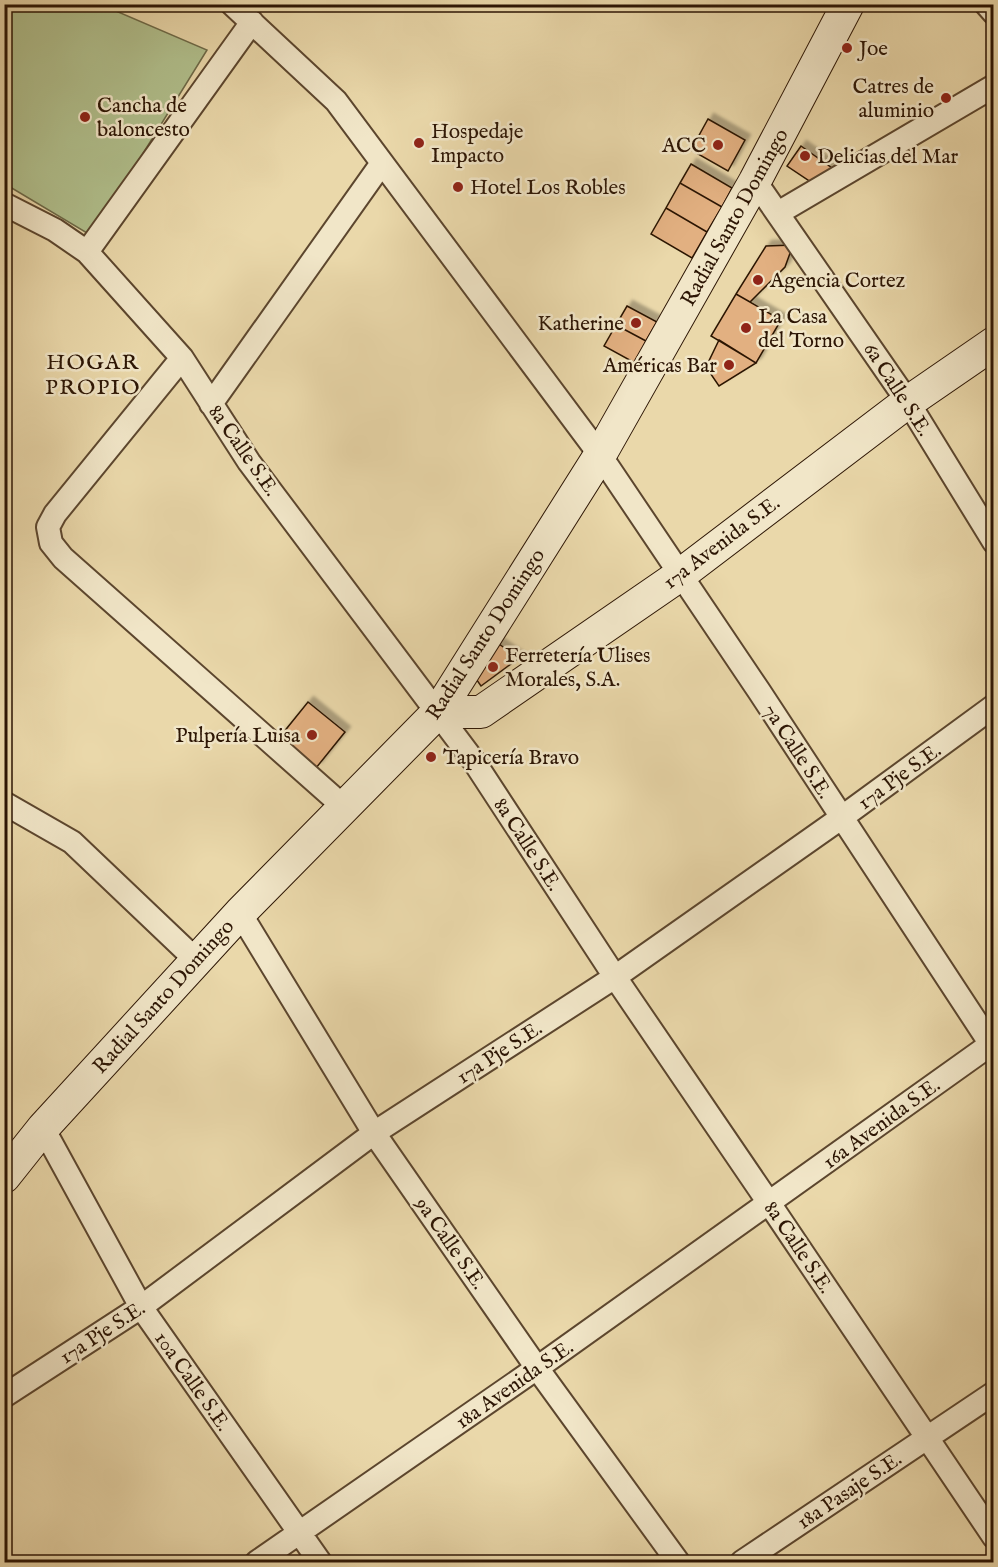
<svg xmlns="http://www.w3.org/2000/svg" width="998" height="1567" font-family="'IM FELL English',serif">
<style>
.green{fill:#b1c08d;stroke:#6e6a48;stroke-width:1.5}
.building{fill:#e2b081;stroke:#2c1504;stroke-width:1.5;filter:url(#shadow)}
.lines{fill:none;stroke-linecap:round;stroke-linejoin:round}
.street-casing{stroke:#5c462e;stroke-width:26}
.secondary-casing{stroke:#2c1504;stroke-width:34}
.street{stroke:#f1e6c8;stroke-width:22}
.secondary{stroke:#f1e6c8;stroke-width:32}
.poi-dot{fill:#8f2418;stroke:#f1e6c8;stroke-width:2}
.labels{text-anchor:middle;stroke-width:5;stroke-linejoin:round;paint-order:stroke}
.poi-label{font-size:21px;fill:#2c1504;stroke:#f1e6c8;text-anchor:start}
.street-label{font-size:21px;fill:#2c1504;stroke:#f1e6c8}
.neighbourhood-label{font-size:22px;letter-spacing:1.5px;fill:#2c1504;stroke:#f1e6c8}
</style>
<defs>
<filter id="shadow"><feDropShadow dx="5.5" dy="-5.5" stdDeviation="1.5" flood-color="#0004"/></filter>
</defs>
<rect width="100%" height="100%" fill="#ead8aa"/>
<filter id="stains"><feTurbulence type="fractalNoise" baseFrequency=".00333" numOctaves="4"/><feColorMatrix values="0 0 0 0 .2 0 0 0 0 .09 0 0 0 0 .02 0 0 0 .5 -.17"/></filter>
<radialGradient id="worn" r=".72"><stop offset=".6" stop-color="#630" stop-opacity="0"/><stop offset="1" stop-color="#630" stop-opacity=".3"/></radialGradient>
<path class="green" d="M 4,5 L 102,5 L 207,50 L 92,236 L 5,184 Z"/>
<path class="building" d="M 708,119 L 745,140 L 728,171 L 691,150 Z
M 801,146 L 832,168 L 811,182 L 787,166 Z
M 691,164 L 732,188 L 722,207 L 680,183 Z
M 680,183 L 722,207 L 707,232 L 666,208 Z
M 666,208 L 707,232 L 692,258 L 651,234 Z
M 793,245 L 785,267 L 750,302 L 736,294 L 766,246 Z
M 736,294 L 781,320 L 756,363 L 711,336 Z
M 627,306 L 657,322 L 646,341 L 616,325 Z
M 616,325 L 646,341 L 635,363 L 604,346 Z
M 719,340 L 756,363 L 719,386 L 706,367 Z
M 496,642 L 519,658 L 481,686 L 474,676 Z
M 308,702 L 345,732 L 316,768 L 279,738 Z"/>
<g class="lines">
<g class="street-casing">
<path id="street" d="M 232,4 L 336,101 L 600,455 L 759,691 L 994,1049
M 986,4 L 994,13
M 755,181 L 908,402 L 994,542
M 4,204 L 55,230 L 87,252 L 182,358 L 249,462 L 473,760 L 615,977 L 769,1203 L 994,1537
M 778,213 L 994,86
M 87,252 L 252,22
M 182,358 L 55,514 L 48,527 L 51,543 L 63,558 L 344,807
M 211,404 L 382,163
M 4,803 L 72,842 L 196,960
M 240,913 L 374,1133 L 537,1368 L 678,1562
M 43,1128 L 141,1307 L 320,1562
M 4,1396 L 141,1307 L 374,1133 L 615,977 L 841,818 L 994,706
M 257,1562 L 537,1368 L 994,1042
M 742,1562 L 994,1393"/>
</g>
<g class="secondary-casing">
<path id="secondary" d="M 438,712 L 481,712 L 680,575 L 901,407 L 994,343
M 4,1177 L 43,1128 L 240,913 L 438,712 L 600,455 L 755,181 L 848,4"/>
</g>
<use href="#street" class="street"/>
<use href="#secondary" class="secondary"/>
</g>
<g class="poi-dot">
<circle cx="847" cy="48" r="6"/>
<circle cx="946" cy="98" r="6"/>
<circle cx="85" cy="117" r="6"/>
<circle cx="419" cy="143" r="6"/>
<circle cx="718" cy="145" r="6"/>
<circle cx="805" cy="156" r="6"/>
<circle cx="458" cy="187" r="6"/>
<circle cx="758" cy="280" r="6"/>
<circle cx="636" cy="323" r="6"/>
<circle cx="746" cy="328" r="6"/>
<circle cx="729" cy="365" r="6"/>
<circle cx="493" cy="667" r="6"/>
<circle cx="312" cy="735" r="6"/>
<circle cx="431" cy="757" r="6"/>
</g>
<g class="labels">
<g class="poi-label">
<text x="859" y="55">Joe</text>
<text x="934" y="93" text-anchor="end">Catres de<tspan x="934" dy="24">aluminio</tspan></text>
<text x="97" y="112">Cancha de<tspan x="97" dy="24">baloncesto</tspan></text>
<text x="431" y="138">Hospedaje<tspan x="431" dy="24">Impacto</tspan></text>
<text x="706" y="152" text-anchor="end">ACC</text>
<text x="817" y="163">Delicias del Mar</text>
<text x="470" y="194">Hotel Los Robles</text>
<text x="770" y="287">Agencia Cortez</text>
<text x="758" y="323">La Casa<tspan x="758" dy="24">del Torno</tspan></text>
<text x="624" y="330" text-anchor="end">Katherine</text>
<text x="717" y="372" text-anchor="end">Américas Bar</text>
<text x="505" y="662">Ferretería Ulises<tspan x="505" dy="24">Morales, S.A.</tspan></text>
<text x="300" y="742" text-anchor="end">Pulpería Luisa</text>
<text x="443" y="764">Tapicería Bravo</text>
</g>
<g class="street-label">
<text transform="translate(734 217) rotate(-61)" y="7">Radial Santo Domingo</text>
<text transform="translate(898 389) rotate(57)" y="7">6a Calle S.E.</text>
<text transform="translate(244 450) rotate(55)" y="7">8a Calle S.E.</text>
<text transform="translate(721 542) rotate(-37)" y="7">17a Avenida S.E.</text>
<text transform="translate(485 634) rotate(-57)" y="7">Radial Santo Domingo</text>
<text transform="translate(798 751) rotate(57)" y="7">7a Calle S.E.</text>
<text transform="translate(899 776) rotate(-36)" y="7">17a Pje S.E.</text>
<text transform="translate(528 844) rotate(57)" y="7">8a Calle S.E.</text>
<text transform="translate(163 996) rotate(-48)" y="7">Radial Santo Domingo</text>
<text transform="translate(499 1052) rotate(-33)" y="7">17a Pje S.E.</text>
<text transform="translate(881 1123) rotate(-36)" y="7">16a Avenida S.E.</text>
<text transform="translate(451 1243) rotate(55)" y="7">9a Calle S.E.</text>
<text transform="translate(799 1247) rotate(56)" y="7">8a Calle S.E.</text>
<text transform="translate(102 1332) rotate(-33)" y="7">17a Pje S.E.</text>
<text transform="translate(193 1381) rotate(55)" y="7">10a Calle S.E.</text>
<text transform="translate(514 1384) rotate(-35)" y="7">18a Avenida S.E.</text>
<text transform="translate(849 1490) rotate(-34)" y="7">18a Pasaje S.E.</text>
</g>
<g class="neighbourhood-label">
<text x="93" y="369">HOGAR<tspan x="93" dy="25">PROPIO</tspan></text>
</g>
</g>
<rect width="998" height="1567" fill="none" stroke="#ead8aa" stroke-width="24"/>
<rect x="6" y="6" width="986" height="1555" fill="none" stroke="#2c1504" stroke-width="3"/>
<rect x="12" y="12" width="974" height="1543" fill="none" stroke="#2c1504" stroke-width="1.5"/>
<rect width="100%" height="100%" filter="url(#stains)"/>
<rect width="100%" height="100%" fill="url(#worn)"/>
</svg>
